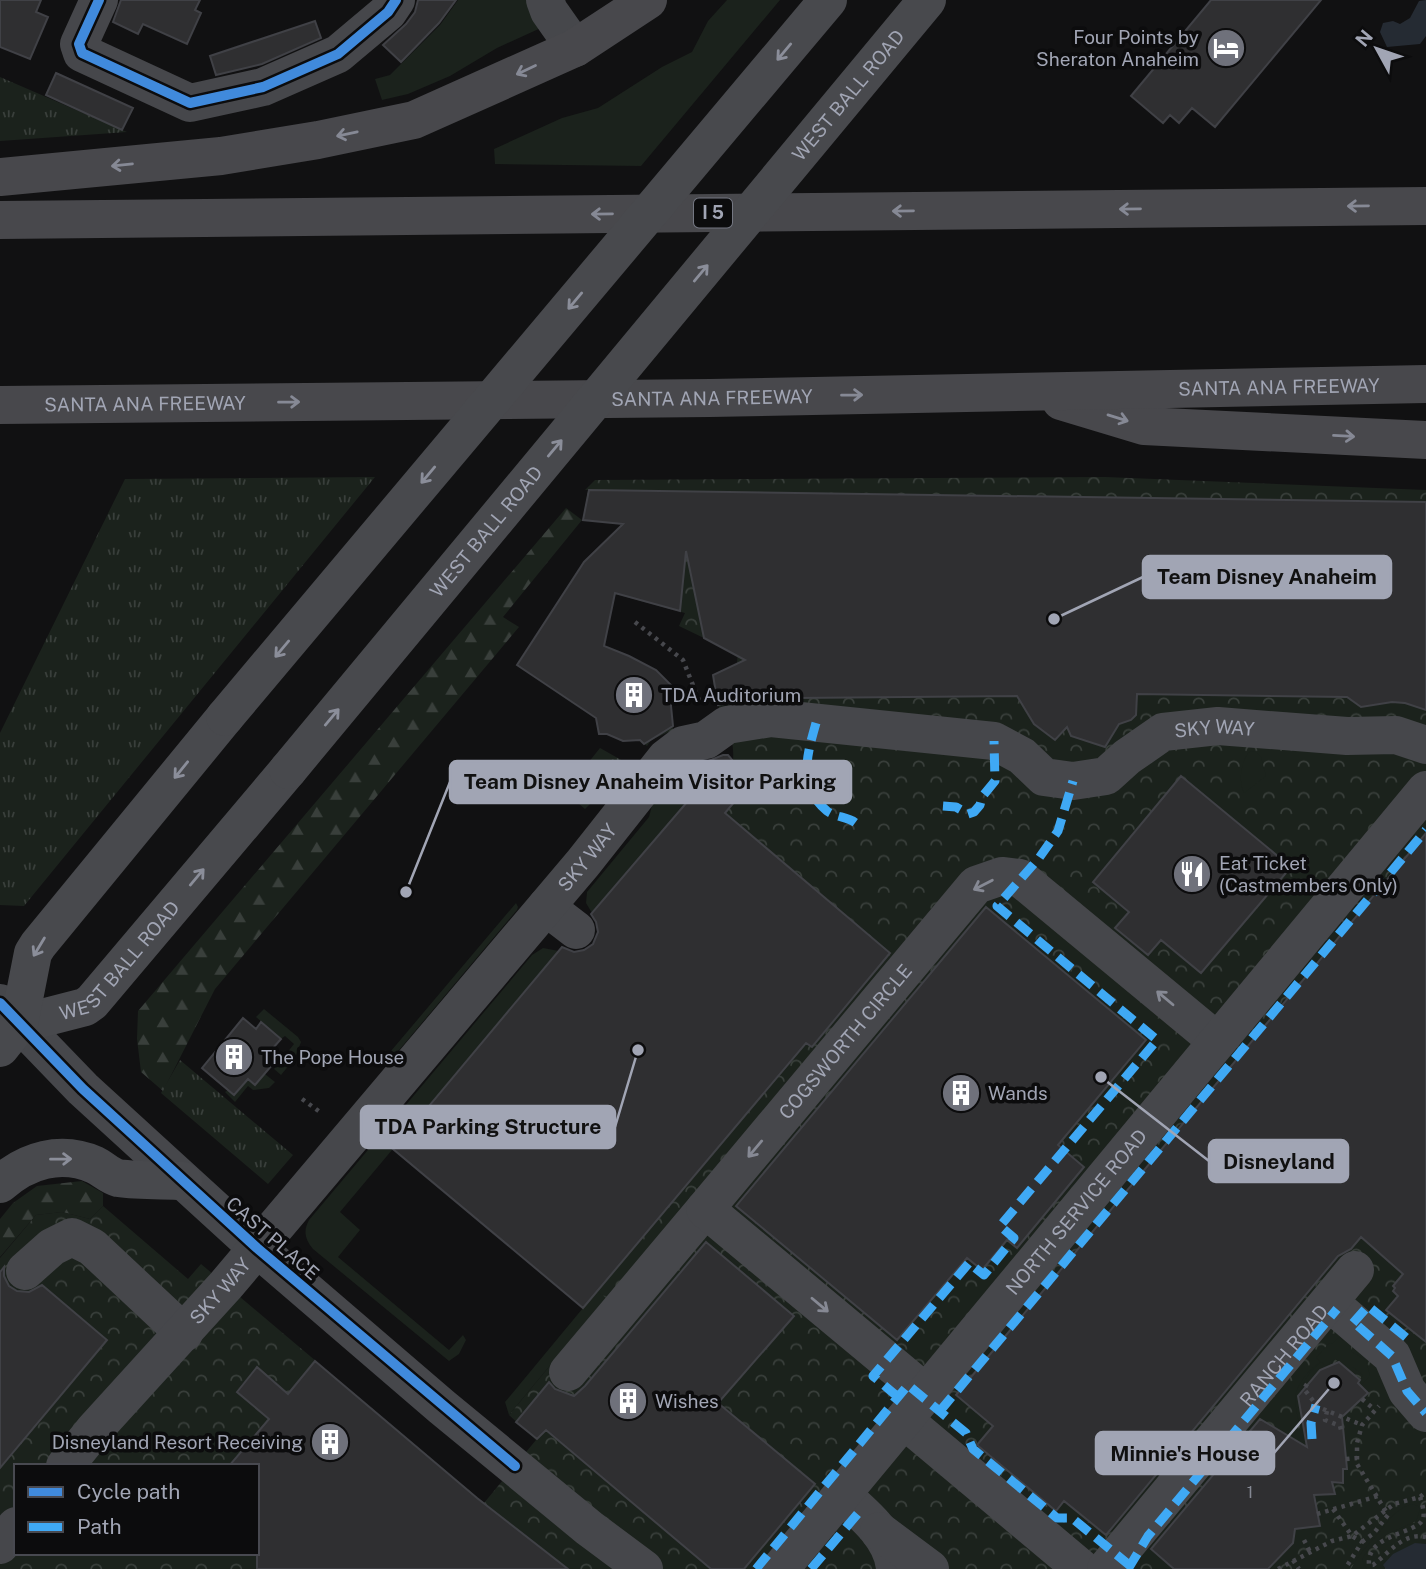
<svg xmlns="http://www.w3.org/2000/svg" width="1426" height="1569" font-family="'Public Sans',sans-serif">
<style>
.grass{fill:url(#grass-tufts)}
.forest{fill:url(#forest-firs)}
.park{fill:url(#park-crowns);fill-rule:evenodd}
.garden{fill:#1b221c}
.water{fill:#252b33}
.building{fill:#2f2f31;stroke:#404146;stroke-width:2}
.lines{fill:none;stroke-linecap:round;stroke-linejoin:round}
.path{stroke:#47484d;stroke-width:4.5;stroke-dasharray:3.5 5;stroke-linecap:butt}
.minor{stroke:#46474b;stroke-width:38}
.major{stroke:#48494d;stroke-width:38}
.highway{stroke:#48484c;stroke-width:38}
.major-bridge{stroke:#48494d;stroke-width:38}
.quiet{stroke:#3fa9f5;stroke-width:9;stroke-dasharray:18 9;stroke-linecap:butt}
.cycleway-casing{stroke:#0c0c0d;stroke-width:15}
.cycleway{stroke:#408adc;stroke-width:10}
.oneway{stroke:#8b8e9a}
.oneway2{stroke:#868995}
.oneway3{stroke:#868994}
.labels{text-anchor:middle;stroke-width:7;stroke-linejoin:round;paint-order:stroke}
.number-label{font-size:16px;fill:#848893}
.shield{fill:#0c0c0d;stroke:#747782;stroke-width:2}
.shield-label{font-size:18px;font-weight:bold;fill:#a1a5b4}
.poi-label{font-size:19px;fill:#a1a5b4;stroke:#0c0c0d;text-anchor:start}
.street-label{font-size:19px;fill:#a1a5b4;stroke:#0c0c0d}
.leader{fill:none;stroke:#a1a5b4;stroke-width:2.5}
.callout-dot{fill:#a1a5b4;stroke:#0c0c0d;stroke-width:2.5}
.callout{fill:#a1a5b4;stroke:#a1a5b4;stroke-width:2.5}
.callout-label{font-size:21px;text-anchor:middle;font-weight:bold;fill:#111}
</style>
<defs>
<pattern id="grass-tufts" width="24" height="20" patternUnits="userSpaceOnUse" patternTransform="scale(1.75)"><rect width="24" height="20" fill="#1b221c"/><path d="M3 7l-1-3M5 7V3M7 7l1-3M15 17l-1-3M17 17v-4M19 17l1-3" fill="none" stroke="#393f3b"/></pattern>
<pattern id="forest-firs" width="22" height="20" patternUnits="userSpaceOnUse" patternTransform="scale(1.75)"><rect width="22" height="20" fill="#1b221c"/><path d="M5 1l3.5 6h-7zM16 11l3.5 6h-7z" fill="#393f3b"/></pattern>
<pattern id="park-crowns" width="20" height="18" patternUnits="userSpaceOnUse" patternTransform="scale(1.75)"><rect width="20" height="18" fill="#1b221c"/><path d="M2 6a3 3 0 1 1 6 0M12 15a3 3 0 1 1 6 0" fill="none" stroke="#393f3b"/></pattern>
</defs>
<rect width="100%" height="100%" fill="#111112"/>
<path class="grass" d="M 0,77 L 127,132 L 0,141 Z
M 375,477 L 24,906 L 0,905 L 0,733 L 125,479 Z
M 600,748 L 623,761 L 615,779 L 585,809 L 565,792 Z
M 180,1060 L 293,1155 L 268,1184 L 161,1093 Z"/>
<path class="forest" d="M 566,508 L 582,520 L 503,617 L 519,627 L 215,989 L 163,1091 L 141,1072 L 137,1039 L 138,1011 Z
M 82,1181 L 103,1193 L 103,1206 L 90,1219 L 62,1212 L 36,1215 L 0,1257 L 0,1219 L 13,1203 L 37,1186 Z"/>
<path class="park" d="M 1105,477 L 1426,490 L 1426,1569 L 0,1569 L 0,1258 L 36,1215 L 62,1212 L 90,1219 L 103,1206 L 188,1279 L 201,1264 L 484,1503 L 536,1440 L 509,1415 L 605,1299 L 597,1291 L 725,813 L 742,793 L 754,769 L 733,761 C 735,734 725,726 717,702 C 714,694 714,684 713,675 L 737,664 L 739,631 L 706,639 L 679,626 L 685,613 L 612,593 L 610,616 L 604,646 L 656,670 L 672,686 L 671,706 L 673,730 L 651,740 L 647,746 L 640,740 L 623,741 L 607,734 L 599,734 L 592,676 L 577,706 L 517,665 L 584,562 L 622,531 L 622,524 L 583,520 L 588,490 L 585,490 L 595,480 ZM 16,1466 L 257,1466 L 257,1553 L 16,1553 Z"/>
<path class="garden" d="M 458,0 L 533,0 L 543,27 L 497,48 L 450,76 L 408,94 L 382,100 L 375,79 L 390,75 L 440,25 Z
M 727,0 L 780,0 L 641,166 L 495,164 L 494,149 L 562,118 L 598,108 L 662,67 L 692,52 L 708,21 Z
M 1250,751 L 1256,752 L 1261,757 L 1266,776 L 1244,793 C 1238,782 1241,760 1250,751 Z
M 687,762 L 705,764 L 700,769 L 700,789 L 592,913 L 586,903 L 587,892 L 649,817 L 657,786 Z
M 516,903 L 518,907 L 517,910 L 389,1062 L 380,1064 Z
M 543,948 L 559,951 L 340,1212 L 360,1230 L 338,1257 L 449,1350 L 463,1335 L 466,1340 L 459,1354 L 449,1361 L 313,1249 C 305,1239 303,1231 309,1220 L 532,955 Z
M 264,1009 L 298,1037 L 301,1042 L 295,1058 L 281,1075 L 274,1069 L 294,1044 L 285,1036 L 281,1039 L 256,1017 Z
M 265,1074 L 275,1082 L 269,1088 L 253,1090 L 248,1086 L 235,1102 L 225,1092 L 228,1090 L 234,1095 L 248,1079 L 255,1085 Z
M 597,1291 L 606,1298 L 509,1415 L 505,1402 Z
M 1339,1337 L 1345,1342 L 1349,1337 L 1352,1352 L 1366,1360 L 1370,1376 L 1361,1385 L 1358,1382 L 1363,1375 L 1353,1367 L 1349,1371 L 1335,1359 L 1326,1366 L 1321,1362 C 1290,1387 1301,1408 1309,1440 C 1299,1433 1294,1405 1296,1393 C 1299,1382 1311,1367 1321,1362 L 1316,1358 L 1329,1343 L 1332,1344 Z
M 1412,1504 L 1418,1506 L 1420,1510 L 1416,1521 C 1394,1532 1374,1537 1362,1560 L 1367,1569 L 1351,1569 C 1358,1556 1365,1548 1375,1537 C 1388,1523 1393,1510 1412,1504 Z"/>
<path class="water" d="M 1426,0 L 1426,36 L 1420,44 L 1387,47 L 1380,32 L 1383,23 L 1393,21 L 1400,24 L 1410,18 L 1419,1 Z
M 1415,1543 L 1426,1544 L 1426,1569 L 1386,1569 L 1383,1565 L 1393,1554 Z"/>
<path class="building" d="M 0,0 L 41,0 L 36,12 L 48,17 L 30,59 L 0,47 Z
M 121,0 L 200,0 L 195,10 L 201,13 L 187,44 L 143,24 L 138,34 L 113,22 Z
M 418,0 L 456,0 L 439,23 L 401,62 L 383,45 L 406,24 L 415,12 Z
M 1211,0 L 1321,0 L 1215,127 L 1192,108 L 1179,123 L 1170,115 L 1163,123 L 1131,96 Z
M 315,21 L 321,38 L 262,64 L 216,75 L 210,56 Z
M 56,73 L 133,108 L 122,130 L 46,95 Z
M 589,490 L 1426,502 L 1426,710 L 1405,703 L 1392,702 L 1361,707 L 1347,697 L 1137,694 L 1136,715 L 1131,720 L 1119,724 L 1105,747 L 1071,736 L 1067,727 L 1055,740 L 1034,724 L 1017,696 L 795,698 L 768,696 L 718,705 L 713,675 L 745,660 L 704,638 L 686,551 L 680,611 L 615,593 L 604,646 L 629,656 L 656,670 L 673,687 L 671,706 L 673,726 L 644,744 L 640,740 L 623,741 L 607,734 L 599,734 L 596,718 L 517,665 L 584,562 L 623,524 L 583,520 Z
M 723,755 L 728,755 L 733,761 L 755,768 L 742,793 L 725,813 L 890,953 L 812,1047 L 806,1043 L 583,1308 L 393,1149 L 562,947 L 574,952 L 584,950 L 593,944 L 598,932 L 596,922 L 591,914 L 700,787 L 701,764 Z
M 1181,776 L 1291,867 L 1201,973 L 1161,940 L 1148,955 L 1115,928 L 1129,912 L 1093,882 Z
M 1426,833 L 1426,1342 L 1386,1310 L 1398,1296 L 1393,1291 L 1395,1288 L 1393,1286 L 1403,1274 L 1361,1237 L 1351,1249 L 1338,1256 L 1106,1535 L 1064,1501 L 1056,1511 L 977,1445 L 993,1426 L 956,1395 Z
M 986,907 L 1146,1040 L 1058,1145 L 1084,1167 L 1017,1248 L 1007,1240 L 982,1270 L 967,1258 L 897,1340 L 736,1206 Z
M 243,1018 L 256,1029 L 261,1022 L 281,1039 L 264,1058 L 272,1065 L 255,1085 L 248,1079 L 234,1095 L 202,1068 Z
M 706,1242 L 794,1316 L 718,1403 L 815,1484 L 744,1569 L 711,1569 L 546,1430 L 537,1439 L 516,1422 L 549,1382 L 555,1389 L 574,1396 L 585,1386 Z
M 4,1267 L 4,1276 L 9,1286 L 17,1291 L 29,1292 L 42,1285 L 107,1340 L 0,1468 L 0,1272 Z
M 315,1361 L 477,1498 L 568,1569 L 257,1569 L 257,1466 L 229,1466 L 269,1419 L 237,1392 L 257,1367 L 288,1394 Z
M 1339,1362 L 1360,1380 L 1358,1383 L 1368,1393 L 1342,1417 L 1347,1469 L 1343,1469 L 1343,1483 L 1332,1482 L 1335,1494 L 1314,1495 L 1320,1526 L 1295,1529 L 1293,1543 L 1268,1569 L 1174,1569 L 1151,1549 L 1260,1419 L 1307,1447 L 1298,1396 L 1320,1370 Z"/>
<g class="lines">
<path class="path" d="M 635,622 L 683,660 L 700,703
M 302,1099 L 320,1112
M 1307,1384 L 1304,1389 L 1318,1407 L 1362,1425
M 1362,1399 L 1374,1409
M 1327,1411 L 1325,1420 L 1340,1426 L 1341,1430
M 1346,1459 L 1357,1458
M 1420,1497 C 1422,1503 1425,1513 1423,1519 C 1417,1534 1366,1534 1369,1565 L 1373,1565 C 1389,1553 1403,1532 1426,1537
M 1333,1509 L 1352,1536 L 1362,1542 L 1345,1569
M 1317,1514 L 1378,1496
M 1304,1540 L 1310,1552
M 1362,1542 L 1374,1533 L 1388,1515 L 1357,1464 L 1357,1443 L 1362,1425 L 1379,1406
M 1293,1560 L 1299,1569
M 1278,1569 L 1332,1541 L 1352,1536 L 1394,1504 L 1420,1497 L 1426,1492"/>
<g class="minor">
<path d="M 99,0 L 79,44 L 82,53 L 190,103 L 263,87 L 338,54 L 388,12 L 396,0"/>
<path d="M 545,0 L 549,11 L 575,48"/>
<path d="M 546,907 L 576,930"/>
<path d="M 0,1003 L 83,1089 L 257,1248 L 442,1407 L 589,1528 L 644,1569"/>
<path d="M 25,1271 L 52,1247 L 72,1237 L 92,1247 L 184,1333"/>
<path d="M 1329,1302 L 1392,1356 L 1407,1391 L 1426,1413"/>
<path d="M 568,1372 L 705,1209"/>
<path id="s1" d="M 926,1393 L 705,1209 L 976,885 L 1002,876 L 1020,878 L 1217,1041"/>
<path d="M 904,1420 L 1082,1569"/>
<path id="s2" d="M 65,1466 L 95,1429 L 226,1285 L 583,863 L 666,758 L 683,745 L 706,740 L 727,725 L 771,718 L 994,741 L 1022,756 L 1044,777 L 1073,781 L 1106,776 L 1127,757 L 1163,732 L 1218,726 L 1347,736 L 1396,735 L 1426,745"/>
<path d="M 842,1495 C 864,1514 893,1538 895,1569"/>
<path d="M 879,1531 L 930,1569"/>
<path d="M 0,1545 L 16,1526"/>
<path id="s3" d="M 780,1569 L 1426,790"/>
<path id="s4" d="M 1106,1569 L 1355,1270"/>
</g>
<g class="major">
<path id="s5" d="M 19,1024 L 85,1007 L 92,1002 L 288,770"/>
<path d="M 0,1048 L 19,1024 L 33,953 L 38,945 L 225,717"/>
<path d="M 0,1184 C 27,1160 61,1150 95,1165 C 103,1169 110,1176 118,1178 C 139,1181 162,1180 183,1181"/>
</g>
<g class="highway">
<path d="M 0,177 L 221,156 L 318,140 L 414,120 L 575,48 L 648,0"/>
<path d="M 0,220 L 1426,206"/>
<path d="M 1061,401 L 1144,426 L 1426,440"/>
<path id="s6" d="M 0,405 L 710,398 L 1426,384"/>
</g>
<g class="major-bridge">
<path d="M 225,717 L 828,0"/>
<path id="s7" d="M 288,770 L 927,0"/>
</g>
<path class="quiet" d="M 816,723 C 807,755 797,786 827,811 C 836,818 848,816 857,824
M 943,806 L 956,807 L 968,814 L 974,812 L 980,805 L 982,797 L 995,781 L 994,741
M 1353,1323 L 1368,1306 L 1408,1339
M 1358,1326 L 1392,1356 L 1407,1391 L 1426,1413
M 898,1397 L 873,1376 L 969,1263 L 984,1275 L 1014,1238 L 1000,1226 L 1157,1040 L 997,906 L 1039,858 L 1058,831 L 1073,781
M 940,1411 L 1426,830
M 1312,1439 L 1311,1423 L 1316,1405
M 756,1569 L 908,1385 L 966,1433 L 973,1449 L 1057,1518 L 1072,1518 L 1134,1569
M 811,1569 L 860,1511
M 1128,1569 L 1148,1536 L 1337,1309"/>
<g class="cycleway-casing">
<path id="cycleway" d="M 99,0 L 79,44 L 82,53 L 190,103 L 263,87 L 338,54 L 388,12 L 396,0
M 0,1003 L 83,1089 L 257,1248 L 515,1466"/>
</g>
<use href="#cycleway" class="cycleway"/>
</g>
<defs><path id="oneway-shaft" d="M-6 0H5M1.5-3L5.5 0L1.5 3" fill="none" stroke-width="1.6" stroke-linecap="round" stroke-linejoin="round" transform="scale(1.75)"/></defs>
<g class="oneway">
<use href="#oneway-shaft" transform="translate(784 52) rotate(130)"/>
<use href="#oneway-shaft" transform="translate(701 273) rotate(-50)"/>
<use href="#oneway-shaft" transform="translate(575 301) rotate(130)"/>
<use href="#oneway-shaft" transform="translate(555 448) rotate(-50)"/>
<use href="#oneway-shaft" transform="translate(428 475) rotate(130)"/>
<use href="#oneway-shaft" transform="translate(282 649) rotate(130)"/>
<use href="#oneway-shaft" transform="translate(332 717) rotate(-50)"/>
<use href="#oneway-shaft" transform="translate(181 770) rotate(129)"/>
<use href="#oneway-shaft" transform="translate(197 877) rotate(-50)"/>
<use href="#oneway-shaft" transform="translate(39 947) rotate(121)"/>
<use href="#oneway-shaft" transform="translate(61 1159) rotate(-1)"/>
</g>
<g class="oneway2">
<use href="#oneway-shaft" transform="translate(526 70) rotate(155)"/>
<use href="#oneway-shaft" transform="translate(347 134) rotate(168)"/>
<use href="#oneway-shaft" transform="translate(122 165) rotate(174)"/>
<use href="#oneway-shaft" transform="translate(1358 206) rotate(179)"/>
<use href="#oneway-shaft" transform="translate(1130 209) rotate(179)"/>
<use href="#oneway-shaft" transform="translate(903 211) rotate(179)"/>
<use href="#oneway-shaft" transform="translate(602 214) rotate(179)"/>
<use href="#oneway-shaft" transform="translate(852 395) rotate(-1)"/>
<use href="#oneway-shaft" transform="translate(289 402) rotate(-1)"/>
<use href="#oneway-shaft" transform="translate(1118 418) rotate(17)"/>
<use href="#oneway-shaft" transform="translate(1344 436) rotate(3)"/>
</g>
<g class="oneway3">
<use href="#oneway-shaft" transform="translate(983 885) rotate(153)"/>
<use href="#oneway-shaft" transform="translate(1165 998) rotate(-140)"/>
<use href="#oneway-shaft" transform="translate(755 1149) rotate(130)"/>
<use href="#oneway-shaft" transform="translate(820 1305) rotate(40)"/>
</g>
<defs>
<g id="hotel-disc" transform="scale(2.0125)"><circle r="9.5" fill="#6f717b" stroke="#0c0c0d"/><path d="M-6-4.5h1.5V1H6V5H4.5V3h-9V5H-6ZM-4 0a1.8 1.8 0 1 1 3.6 0ZM.5 0V-2.5h3Q6-2.5 6 0Z" fill="#fff"/></g>
<g id="building-disc" transform="scale(2.0125)"><circle r="9.5" fill="#6f717b" stroke="#0c0c0d"/><path d="M-4-6H4V6H1V3H-1V6H-4ZM-2.5-4.3h1.7v1.8h-1.7ZM.8-4.3h1.7v1.8H.8ZM-2.5-1h1.7V.8h-1.7ZM.8-1h1.7V.8H.8Z" fill="#fff"/></g>
<g id="restaurant-disc" transform="scale(2.0125)"><circle r="9.5" fill="#6f717b" stroke="#0c0c0d"/><path d="M-5-6h1v4h1v-4h1v4h1v-4h1v5L-1.5 .5V6h-2V.5L-5-1ZM5-6V6H3V1.5H1.5Q1.5-4 5-6Z" fill="#fff"/></g>
</defs>
<g fill-rule="evenodd">
<use href="#hotel-disc" x="1226" y="48"/>
<use href="#building-disc" x="634" y="695"/>
<use href="#restaurant-disc" x="1192" y="874"/>
<use href="#building-disc" x="234" y="1057"/>
<use href="#building-disc" x="961" y="1093"/>
<use href="#building-disc" x="628" y="1401"/>
<use href="#building-disc" x="330" y="1442"/>
</g>
<g class="labels">
<g class="number-label">
<text x="1250" y="1498">1</text>
</g>
<rect class="shield" x="694" y="198.5" width="38" height="29" rx="5"/>
<g class="shield-label">
<text x="713" y="219">I 5</text>
</g>
<g class="poi-label">
<text x="1199" y="44" text-anchor="end">Four Points by<tspan x="1199" dy="22">Sheraton Anaheim</tspan></text>
<text x="661" y="702">TDA Auditorium</text>
<text x="1219" y="870">Eat Ticket<tspan x="1219" dy="22">(Castmembers Only)</tspan></text>
<text x="261" y="1064">The Pope House</text>
<text x="988" y="1100">Wands</text>
<text x="655" y="1408">Wishes</text>
<text x="303" y="1449" text-anchor="end">Disneyland Resort Receiving</text>
</g>
<g class="street-label">
<text dy="7" stroke="none"><textPath href="#s7" startOffset="877">WEST BALL ROAD</textPath></text>
<text dy="7" stroke="none"><textPath href="#s6" startOffset="1279">SANTA ANA FREEWAY</textPath></text>
<text dy="7" stroke="none"><textPath href="#s6" startOffset="712">SANTA ANA FREEWAY</textPath></text>
<text dy="7" stroke="none"><textPath href="#s6" startOffset="145">SANTA ANA FREEWAY</textPath></text>
<text dy="7" stroke="none"><textPath href="#s7" startOffset="310">WEST BALL ROAD</textPath></text>
<text dy="7" stroke="none"><textPath href="#s2" startOffset="1517">SKY WAY</textPath></text>
<text dy="7" stroke="none"><textPath href="#s2" startOffset="802">SKY WAY</textPath></text>
<text dy="7" stroke="none"><textPath href="#s5" startOffset="124">WEST BALL ROAD</textPath></text>
<text dy="7" stroke="none"><textPath href="#s1" startOffset="506">COGSWORTH CIRCLE</textPath></text>
<text dy="7" stroke="none"><textPath href="#s3" startOffset="464">NORTH SERVICE ROAD</textPath></text>
<text transform="translate(273 1238) rotate(41)" y="7">CAST PLACE</text>
<text dy="7" stroke="none"><textPath href="#s2" startOffset="234">SKY WAY</textPath></text>
<text dy="7" stroke="none"><textPath href="#s4" startOffset="278">RANCH ROAD</textPath></text>
</g>
</g>
<path class="leader" d="M1054 619L1143 577M406 892L450 782M638 1050L615 1127M1101 1077L1209 1161M1334 1383L1274 1453"/>
<g class="callout-dot">
<circle cx="1054" cy="619" r="7"/>
<circle cx="406" cy="892" r="7"/>
<circle cx="638" cy="1050" r="7"/>
<circle cx="1101" cy="1077" r="7"/>
<circle cx="1334" cy="1383" r="7"/>
</g>
<g class="callout">
<rect x="1143" y="556" width="248" height="42" rx="7"/>
<rect x="450" y="761" width="401" height="42" rx="7"/>
<rect x="361" y="1106" width="254" height="42" rx="7"/>
<rect x="1209" y="1140" width="139" height="42" rx="7"/>
<rect x="1096" y="1432" width="178" height="42" rx="7"/>
</g>
<g class="callout-label">
<text x="1267" y="584">Team Disney Anaheim</text>
<text x="650" y="789">Team Disney Anaheim Visitor Parking</text>
<text x="488" y="1134">TDA Parking Structure</text>
<text x="1279" y="1169">Disneyland</text>
<text x="1185" y="1461">Minnie's House</text>
</g>
<rect x="14" y="1464" width="245" height="91" fill="#0c0c0d" stroke="#484950" stroke-width="2"/>
<rect x="28" y="1487" width="35" height="10" fill="#408adc" stroke="#484950" stroke-width="2"/>
<text x="77" y="1499" font-size="21" fill="#a1a5b4">Cycle path</text>
<rect x="28" y="1522" width="35" height="10" fill="#3fa9f5" stroke="#484950" stroke-width="2"/>
<text x="77" y="1534" font-size="21" fill="#a1a5b4">Path</text>
<g transform="translate(1377 49) rotate(310)" stroke="#0c0c0d" stroke-width="5" paint-order="stroke">
<path d="M0-5L12 26L0 18L-12 26Z" fill="#a1a5b4"/>
<text y="-10" font-size="19" font-weight="bold" text-anchor="middle" fill="#a1a5b4">N</text>
</g>
</svg>
